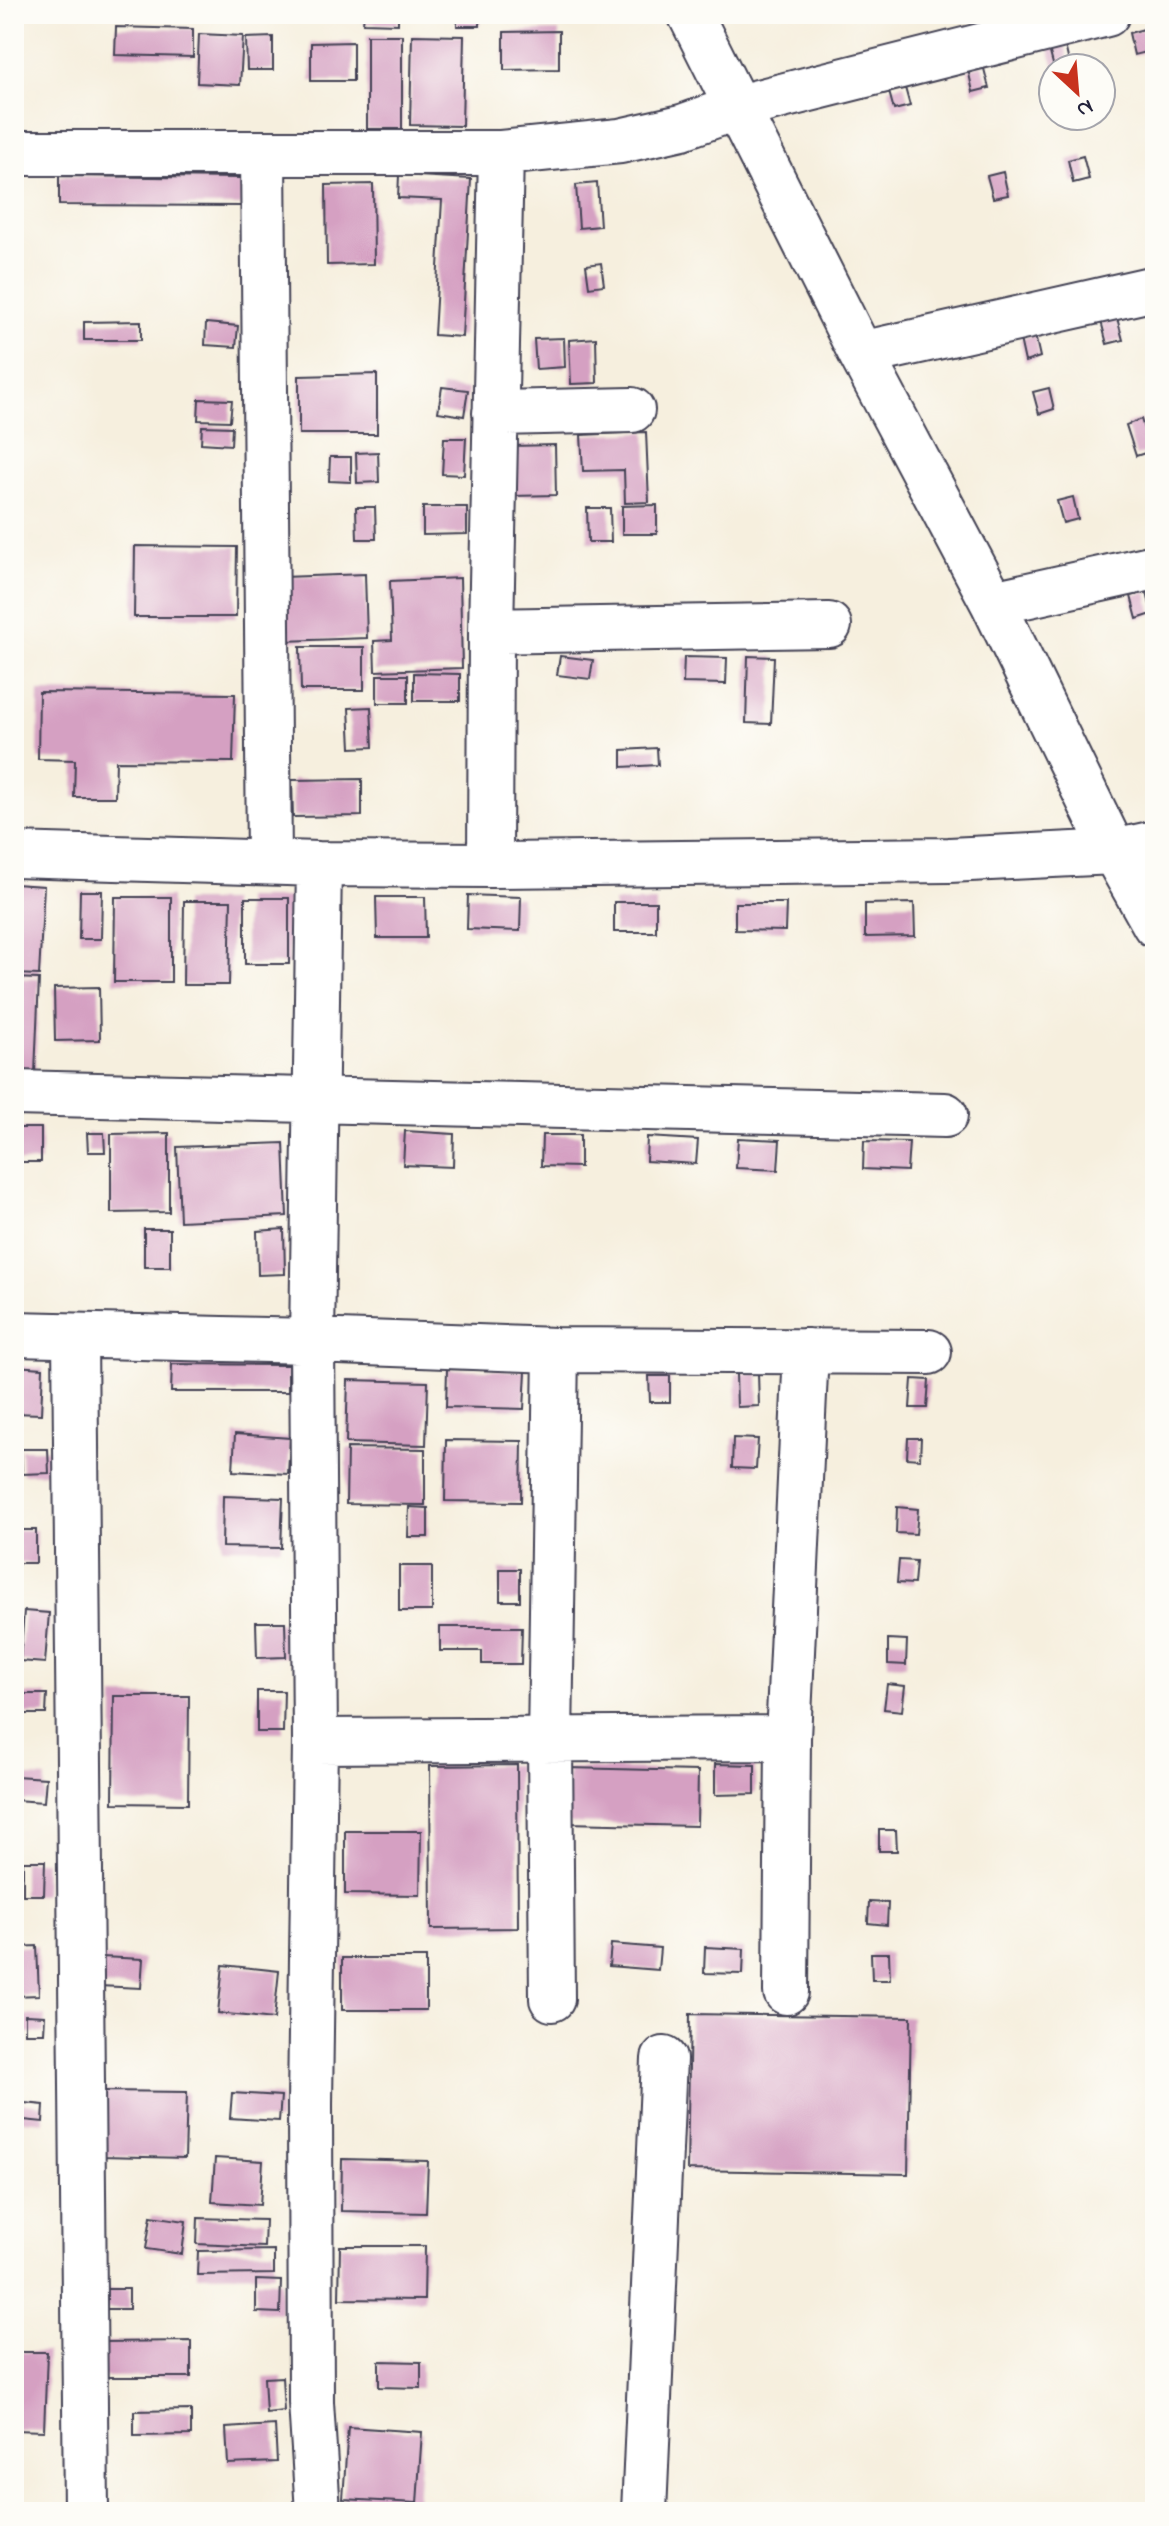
<svg xmlns="http://www.w3.org/2000/svg" width="1169" height="2526" font-family="'Indie Flower',sans-serif">
<style>
.building{fill:#d5a0c2}
.lines{fill:none;stroke-linecap:round;stroke-linejoin:round}
.minor-casing{stroke:#424153;stroke-width:48}
.minor{stroke:#fff;stroke-width:44}
</style>
<rect width="100%" height="100%" fill="#fdfcf7"/>
<filter id="ink" filterUnits="userSpaceOnUse"><feTurbulence type="fractalNoise" baseFrequency=".0125" numOctaves="2"/><feDisplacementMap in="SourceGraphic" scale="16" xChannelSelector="R" yChannelSelector="G"/><feConvolveMatrix kernelMatrix="1 2 1 2 8 2 1 2 1" color-interpolation-filters="sRGB"/></filter>
<filter id="wash" filterUnits="userSpaceOnUse"><feTurbulence type="fractalNoise" baseFrequency=".006" numOctaves="4" result="noise"/><feDisplacementMap in="SourceGraphic" scale="32" xChannelSelector="R" yChannelSelector="G"/><feGaussianBlur stdDeviation="1.8" result="paint"/><feColorMatrix in="noise" values="0 0 0 0 0 0 0 0 0 0 0 0 0 0 0 0 0 1.4 0 .05"/><feComposite in="paint" operator="in"/></filter>
<g filter="url(#wash)">
<rect width="100%" height="100%" fill="#f6efde"/>
<g id="blocks">
<path class="building" d="M 364,14 L 398,14 L 398,24 L 363,23 Z
M 457,14 L 480,14 L 480,26 L 457,26 Z
M 116,27 L 193,29 L 193,57 L 115,55 Z
M 1144,29 L 1150,51 L 1134,55 L 1129,33 Z
M 559,31 L 559,69 L 504,70 L 504,32 Z
M 199,34 L 243,36 L 240,85 L 197,83 Z
M 367,35 L 402,35 L 402,129 L 367,129 Z
M 412,35 L 464,36 L 462,126 L 410,125 Z
M 273,37 L 273,70 L 247,70 L 246,38 Z
M 353,42 L 353,81 L 311,81 L 311,43 Z
M 1065,45 L 1070,67 L 1054,68 L 1049,49 Z
M 983,65 L 989,88 L 973,92 L 968,69 Z
M 904,84 L 910,106 L 894,110 L 888,88 Z
M 1083,156 L 1089,179 L 1073,183 L 1068,160 Z
M 1003,172 L 1008,195 L 993,198 L 987,176 Z
M 399,175 L 471,179 L 462,337 L 434,335 L 442,200 L 398,198 Z
M 59,176 L 241,178 L 241,206 L 59,205 Z
M 597,183 L 600,226 L 579,228 L 576,185 Z
M 373,184 L 374,264 L 327,265 L 326,185 Z
M 601,263 L 604,285 L 589,287 L 586,265 Z
M 1117,318 L 1123,340 L 1107,344 L 1101,321 Z
M 141,321 L 141,340 L 84,340 L 84,322 Z
M 206,323 L 238,326 L 236,347 L 205,345 Z
M 1035,335 L 1040,357 L 1025,362 L 1020,339 Z
M 564,338 L 565,367 L 536,369 L 534,339 Z
M 596,338 L 597,383 L 571,384 L 569,340 Z
M 377,374 L 377,434 L 299,434 L 299,376 Z
M 442,387 L 468,390 L 464,416 L 438,412 Z
M 1049,388 L 1054,409 L 1039,414 L 1033,392 Z
M 199,399 L 232,400 L 230,421 L 198,420 Z
M 1141,419 L 1151,451 L 1136,456 L 1126,425 Z
M 202,426 L 232,427 L 231,445 L 201,443 Z
M 646,432 L 649,502 L 625,503 L 624,470 L 583,471 L 581,435 Z
M 444,438 L 466,438 L 464,475 L 442,474 Z
M 555,445 L 556,495 L 512,496 L 511,446 Z
M 378,452 L 379,482 L 357,483 L 356,453 Z
M 330,457 L 351,457 L 351,482 L 329,481 Z
M 1073,497 L 1078,519 L 1063,523 L 1057,501 Z
M 657,505 L 657,534 L 622,534 L 622,506 Z
M 356,507 L 375,507 L 376,539 L 357,539 Z
M 423,507 L 467,507 L 467,534 L 423,535 Z
M 587,508 L 610,508 L 611,542 L 588,542 Z
M 135,546 L 237,547 L 236,617 L 134,617 Z
M 365,574 L 367,638 L 284,641 L 283,577 Z
M 460,578 L 462,668 L 375,671 L 374,641 L 392,640 L 390,581 Z
M 1147,592 L 1152,614 L 1137,619 L 1131,596 Z
M 300,647 L 364,647 L 364,690 L 301,690 Z
M 560,656 L 593,660 L 590,679 L 557,675 Z
M 748,656 L 774,657 L 771,724 L 746,723 Z
M 684,657 L 727,658 L 726,684 L 683,683 Z
M 414,673 L 460,674 L 460,701 L 414,701 Z
M 377,675 L 408,675 L 408,703 L 377,703 Z
M 39,692 L 235,694 L 233,762 L 116,761 L 115,797 L 74,797 L 75,760 L 38,759 Z
M 371,707 L 373,747 L 351,748 L 349,708 Z
M 657,748 L 658,765 L 622,767 L 622,750 Z
M 362,779 L 362,816 L 293,817 L 292,780 Z
M 14,884 L 44,886 L 39,975 L 14,974 Z
M 80,891 L 102,891 L 101,939 L 79,939 Z
M 468,895 L 521,897 L 520,931 L 467,929 Z
M 115,897 L 171,897 L 171,982 L 114,982 Z
M 376,897 L 425,897 L 426,938 L 377,938 Z
M 245,898 L 289,898 L 289,964 L 245,964 Z
M 184,901 L 231,901 L 229,985 L 183,985 Z
M 614,902 L 656,902 L 656,932 L 614,932 Z
M 735,903 L 786,903 L 785,931 L 735,930 Z
M 914,903 L 915,936 L 865,937 L 865,904 Z
M 14,978 L 39,979 L 35,1073 L 14,1073 Z
M 99,987 L 100,1040 L 55,1041 L 54,988 Z
M 15,1128 L 41,1128 L 41,1162 L 15,1162 Z
M 405,1131 L 454,1134 L 453,1167 L 403,1165 Z
M 87,1133 L 104,1133 L 105,1152 L 88,1152 Z
M 169,1133 L 169,1212 L 111,1213 L 111,1134 Z
M 542,1135 L 580,1135 L 580,1167 L 541,1166 Z
M 647,1137 L 698,1140 L 696,1164 L 646,1161 Z
M 738,1138 L 780,1140 L 778,1170 L 736,1168 Z
M 864,1141 L 909,1142 L 907,1171 L 863,1169 Z
M 284,1143 L 287,1216 L 180,1221 L 177,1147 Z
M 144,1229 L 170,1229 L 170,1267 L 144,1267 Z
M 284,1229 L 285,1274 L 258,1275 L 257,1231 Z
M 172,1364 L 288,1365 L 288,1392 L 171,1392 Z
M 14,1366 L 43,1368 L 41,1414 L 14,1413 Z
M 447,1369 L 526,1371 L 524,1409 L 446,1407 Z
M 758,1373 L 759,1406 L 737,1407 L 736,1374 Z
M 649,1376 L 670,1376 L 670,1402 L 650,1402 Z
M 912,1379 L 929,1380 L 927,1408 L 910,1408 Z
M 348,1380 L 428,1382 L 426,1445 L 346,1443 Z
M 235,1434 L 290,1438 L 288,1474 L 233,1471 Z
M 733,1438 L 758,1439 L 756,1469 L 732,1468 Z
M 908,1438 L 921,1438 L 920,1459 L 907,1458 Z
M 446,1440 L 522,1441 L 521,1502 L 445,1501 Z
M 347,1448 L 425,1449 L 425,1505 L 346,1504 Z
M 21,1449 L 48,1449 L 49,1473 L 22,1474 Z
M 223,1496 L 283,1498 L 281,1548 L 222,1547 Z
M 409,1507 L 428,1508 L 428,1537 L 408,1537 Z
M 897,1507 L 918,1509 L 916,1534 L 896,1533 Z
M 14,1530 L 36,1530 L 36,1563 L 14,1563 Z
M 899,1560 L 916,1561 L 914,1584 L 897,1583 Z
M 399,1566 L 432,1566 L 432,1611 L 399,1611 Z
M 500,1569 L 520,1569 L 520,1601 L 500,1601 Z
M 24,1611 L 49,1613 L 45,1663 L 20,1661 Z
M 256,1622 L 285,1622 L 286,1657 L 257,1658 Z
M 440,1627 L 522,1627 L 521,1664 L 482,1664 L 482,1651 L 440,1651 Z
M 888,1639 L 907,1640 L 906,1665 L 888,1664 Z
M 887,1684 L 905,1686 L 902,1711 L 884,1709 Z
M 257,1691 L 284,1691 L 283,1732 L 257,1732 Z
M 14,1694 L 47,1694 L 46,1714 L 14,1714 Z
M 114,1696 L 189,1696 L 188,1804 L 113,1803 Z
M 715,1764 L 755,1765 L 755,1794 L 715,1795 Z
M 517,1765 L 518,1928 L 431,1929 L 430,1766 Z
M 568,1768 L 698,1771 L 697,1826 L 567,1823 Z
M 15,1776 L 46,1778 L 44,1802 L 14,1800 Z
M 879,1830 L 896,1830 L 897,1851 L 879,1851 Z
M 345,1831 L 421,1831 L 420,1895 L 345,1894 Z
M 23,1861 L 45,1861 L 44,1895 L 23,1895 Z
M 869,1902 L 888,1903 L 887,1925 L 868,1923 Z
M 611,1944 L 660,1948 L 658,1970 L 609,1966 Z
M 37,1946 L 39,1995 L 14,1996 L 14,1947 Z
M 705,1947 L 744,1949 L 743,1974 L 704,1973 Z
M 871,1953 L 889,1953 L 890,1980 L 872,1980 Z
M 101,1957 L 143,1959 L 141,1988 L 99,1986 Z
M 342,1958 L 426,1958 L 426,2010 L 342,2010 Z
M 223,1965 L 279,1971 L 274,2019 L 218,2013 Z
M 690,2014 L 911,2017 L 908,2174 L 687,2170 Z
M 25,2015 L 45,2016 L 44,2033 L 25,2033 Z
M 103,2091 L 187,2092 L 185,2158 L 102,2156 Z
M 232,2093 L 281,2096 L 279,2121 L 230,2118 Z
M 14,2102 L 44,2105 L 43,2122 L 14,2119 Z
M 215,2158 L 263,2161 L 260,2205 L 212,2202 Z
M 342,2159 L 428,2161 L 426,2213 L 341,2211 Z
M 151,2216 L 186,2221 L 182,2254 L 146,2249 Z
M 198,2218 L 265,2220 L 264,2247 L 197,2244 Z
M 340,2246 L 425,2246 L 424,2300 L 339,2299 Z
M 274,2250 L 274,2274 L 197,2275 L 198,2251 Z
M 256,2280 L 281,2281 L 280,2313 L 256,2312 Z
M 104,2289 L 129,2289 L 129,2309 L 103,2309 Z
M 191,2341 L 191,2377 L 101,2377 L 101,2342 Z
M 14,2352 L 47,2352 L 44,2431 L 14,2430 Z
M 379,2361 L 421,2362 L 421,2388 L 379,2387 Z
M 282,2377 L 284,2411 L 266,2413 L 264,2378 Z
M 191,2410 L 191,2435 L 134,2436 L 134,2411 Z
M 275,2425 L 277,2462 L 228,2464 L 226,2428 Z
M 348,2427 L 422,2432 L 417,2503 L 343,2499 Z"/>
</g>
</g>
<g filter="url(#ink)">
<use href="#blocks" fill-opacity="0" stroke="#424153" stroke-width="2"/>
<g class="lines">
<g class="minor-casing">
<path id="minor" d="M 690,14 L 861,354 L 993,603 L 1114,852 L 1155,925
M 14,153 L 501,153 L 491,631 L 490,865
M 263,153 L 269,862
M 501,153 L 620,141 L 682,127 L 738,107 L 1107,14
M 861,354 L 1155,288
M 495,413 L 632,410
M 993,603 L 1155,567
M 491,631 L 829,625
M 14,855 L 319,864 L 490,865 L 949,860 L 1114,852 L 1155,843
M 14,1093 L 945,1115
M 14,1334 L 312,1341 L 556,1350 L 929,1352
M 75,1337 L 86,2512
M 315,1741 L 788,1738
M 786,1992 L 788,1738 L 806,1351
M 552,1999 L 550,1741 L 556,1350
M 318,2512 L 311,2402 L 310,2104 L 315,1741 L 312,1341 L 319,864
M 644,2512 L 664,2059"/>
</g>
<use href="#minor" class="minor"/>
</g>
</g>
<rect width="1169" height="2526" fill="none" stroke="#fdfcf7" stroke-width="48"/>
<g transform="translate(1077 92) rotate(154)"><circle r="38" fill="#fdfcf7" stroke="#a5a5ac" stroke-width="2"/>
<path d="M0-6L14 30L0 20L-14 30Z" fill="#c8321e"/>
<text y="-12" font-size="22" font-weight="bold" text-anchor="middle" fill="#22223b">N</text>
</g>
</svg>
